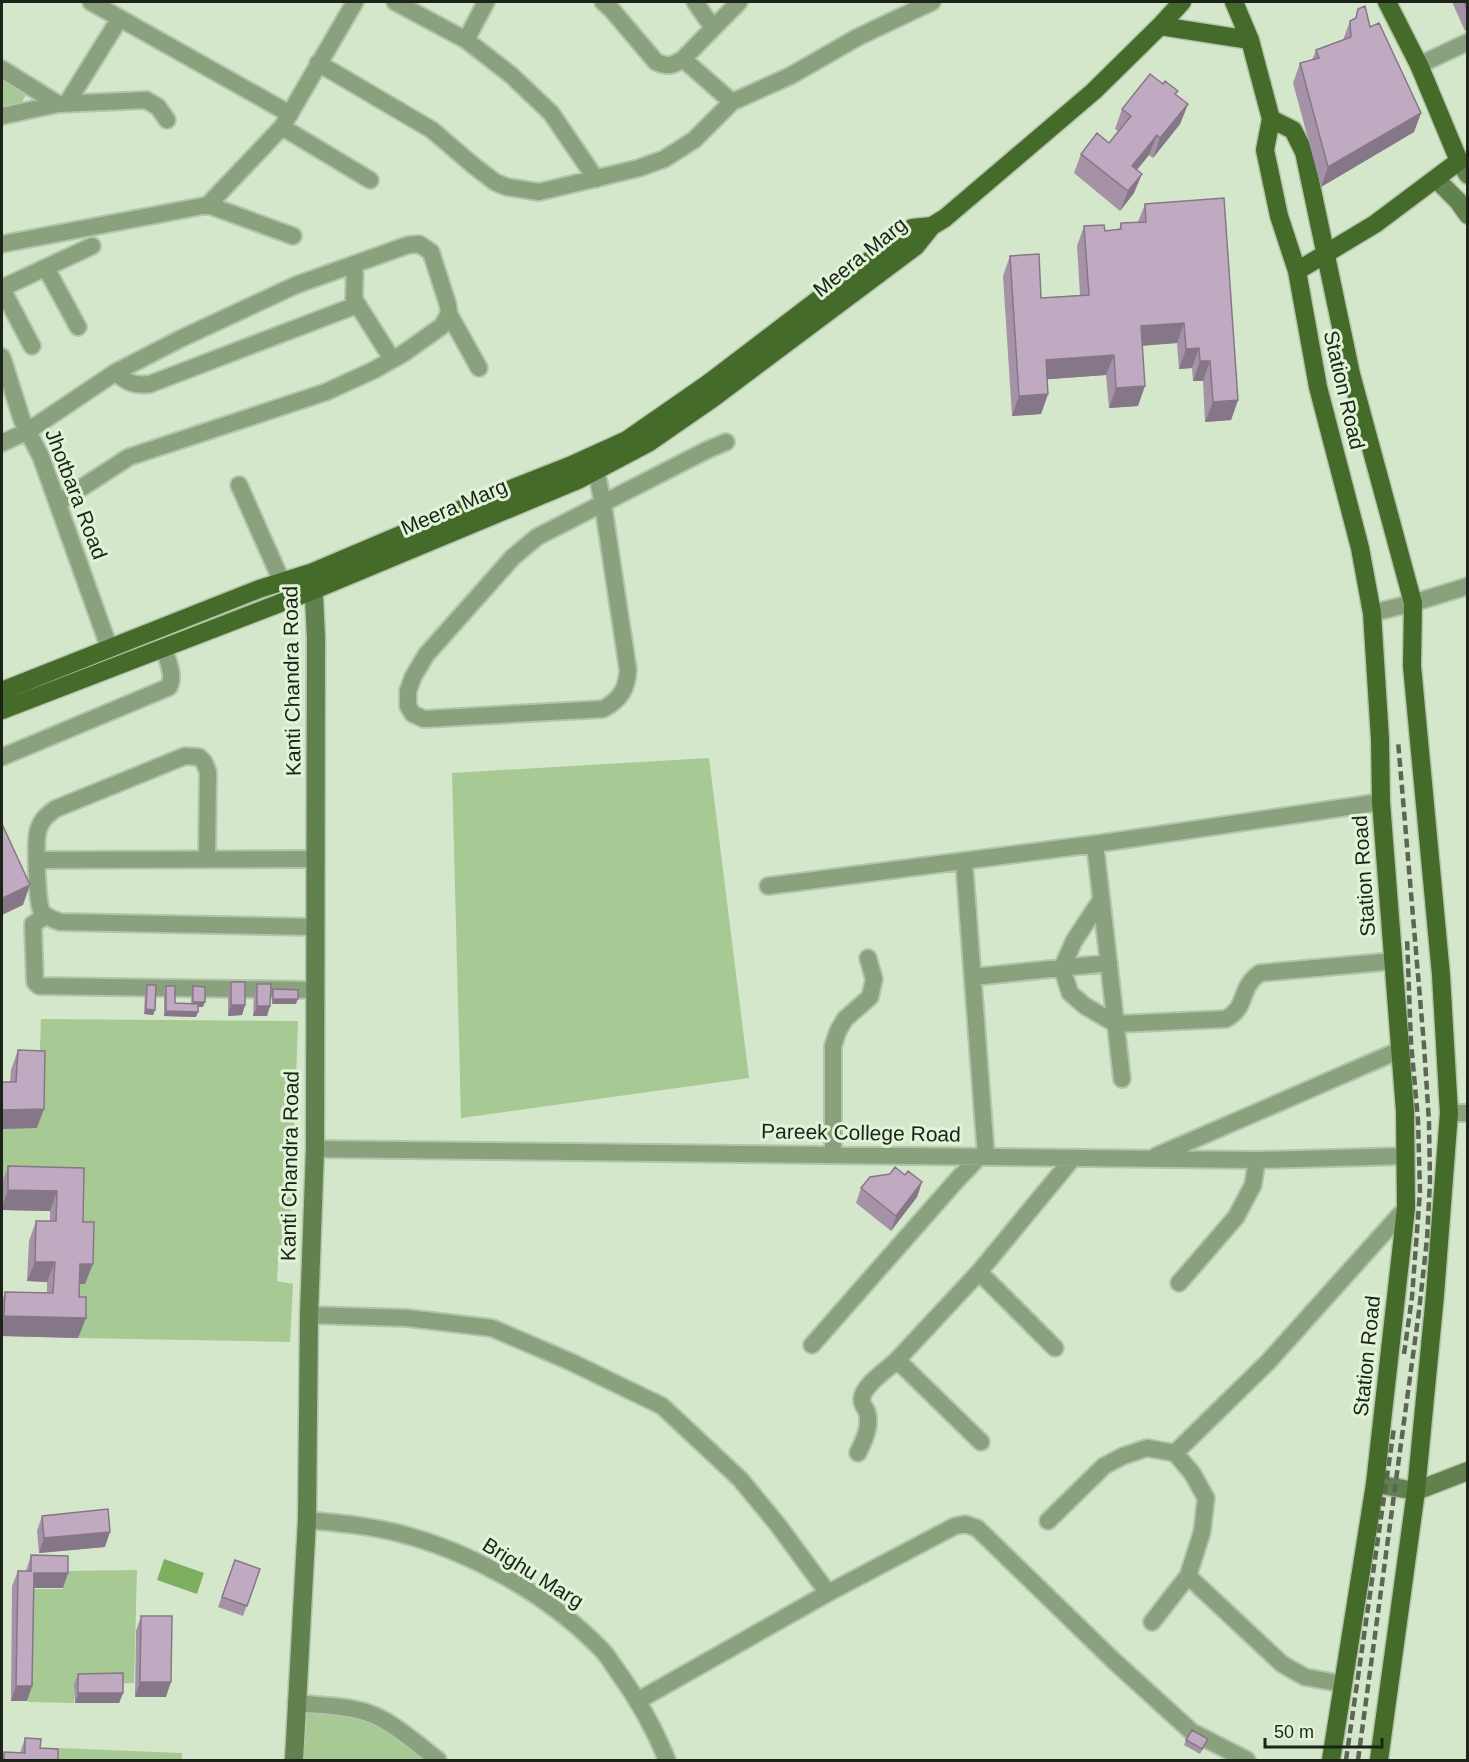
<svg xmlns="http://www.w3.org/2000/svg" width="1469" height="1762" font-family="Arial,sans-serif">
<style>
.green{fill:#a7c994}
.water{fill:#7daf5f}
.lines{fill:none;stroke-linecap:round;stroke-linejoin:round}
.street-casing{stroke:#b4c4ab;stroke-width:20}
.secondary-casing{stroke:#b4c4ab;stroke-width:21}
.primary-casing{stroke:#b4c4ab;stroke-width:21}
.street{stroke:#8aa17e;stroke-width:16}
.secondary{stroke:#61824e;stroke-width:18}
.primary{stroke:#446b29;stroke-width:18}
.rail{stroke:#5b6656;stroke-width:4.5;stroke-dasharray:9 4.5;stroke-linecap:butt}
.wall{fill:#a592a7}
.shaded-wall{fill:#867788}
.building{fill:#c0aac2;stroke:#867788;stroke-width:1.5}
.labels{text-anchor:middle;stroke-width:6;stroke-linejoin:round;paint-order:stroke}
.street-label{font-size:21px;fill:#1c2319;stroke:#e2f4d8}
</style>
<rect width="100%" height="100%" fill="#d5e7cb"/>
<path class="green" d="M 2,79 L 27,94 L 21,103 L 2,106 Z
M 709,758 L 749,1078 L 461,1118 L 452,773 Z
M 41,1019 L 298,1021 L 290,1247 L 279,1248 L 277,1281 L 293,1284 L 290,1342 L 79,1338 L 79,1317 L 72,1284 L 85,1284 L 86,1242 L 77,1188 L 2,1186 L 2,1129 L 37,1128 Z
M 137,1570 L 134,1683 L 75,1684 L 74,1703 L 28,1702 L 29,1589 L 63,1589 L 63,1571 Z
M 302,1713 L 374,1718 L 431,1760 L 302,1760 Z
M 57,1748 L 182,1753 L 182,1760 L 56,1760 Z"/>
<path class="water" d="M 164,1559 L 204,1573 L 197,1594 L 157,1580 Z"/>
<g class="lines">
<g class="street-casing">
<path id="street" d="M 91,2 L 290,114
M 395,2 L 466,40 L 511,75 L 551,113 L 596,179
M 603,2 L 612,10 L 656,62 C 668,67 672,66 683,59 L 739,2
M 695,2 L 713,28
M 466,40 L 486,2
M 683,59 L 732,102 L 790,76 L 858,37 L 932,2
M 318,63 L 432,130 L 474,166 L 495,182 L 507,187 L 539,192 L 639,168 L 664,159 L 694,140 L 732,102
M 1419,65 L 1468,42
M 2,69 L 58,104 L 2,116
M 67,103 L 120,18
M 58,104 L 146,100 L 158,107 L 167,120
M 282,127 L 370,180
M 208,205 L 293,236
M 2,244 L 208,205 L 282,127 L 355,2
M 355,265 L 354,299 L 392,359
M 46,268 L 78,327
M 2,288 L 92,246
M 2,289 L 32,346
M 449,314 L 479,368
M 2,357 L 22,420 L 41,457 L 109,647
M 116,372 C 126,383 136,386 150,384 L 357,305
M 2,443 L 28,431 L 116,372 L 180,339 L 296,285 L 408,245 L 419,244 L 431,252 L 448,305 L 449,314 L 442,326 L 404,353 L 374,370 L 326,392 L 129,457 L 58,503
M 596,470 L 603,504 L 628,670 C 627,689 620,700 603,709 L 424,719 L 413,714 L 408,706 L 408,691 L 413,677 L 426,655 L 513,557 L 537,537 L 707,450 L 726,442
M 239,485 L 282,582
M 1372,613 L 1413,603 L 1468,586
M 2,757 L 169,687 C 175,675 167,659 163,647
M 1095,844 L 1122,1079
M 207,858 L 208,772 L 204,762 L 199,757 L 185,756 L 55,809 C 46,816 41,820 38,831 C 35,842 37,899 41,910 C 44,917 53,919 60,922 L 314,927
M 37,860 L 315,859
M 964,861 L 986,1156
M 768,886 L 1095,844 L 1381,802
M 1101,900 L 1074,941 L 1062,968 L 1070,993 L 1085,1006 L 1116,1024 L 1226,1019 C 1249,1006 1238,988 1260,973 L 1394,961
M 46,916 L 33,924 L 35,982 L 39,986 L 315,990
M 973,977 L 1109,963
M 1449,1113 L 1468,1113
M 315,1149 L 1257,1160 L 1406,1156
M 833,1155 L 833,1046 L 838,1031 L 845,1019 L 870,997 L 874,979 L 868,958
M 1156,1156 L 1400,1050
M 979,1272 L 1055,1348
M 1179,1283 L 1236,1217 L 1253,1185 L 1257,1160
M 309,1315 L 407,1318 L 492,1328 L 571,1362 L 662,1406 L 740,1479 L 778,1525 L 828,1593
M 812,1345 L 956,1181 L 979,1157
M 981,1442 L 897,1360 L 979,1272 L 1073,1158
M 858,1453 C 864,1440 871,1427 867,1412 C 865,1407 861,1404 862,1398 C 864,1384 887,1370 897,1360
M 1175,1453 L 1268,1362 L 1406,1208
M 307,1520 C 339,1523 371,1526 402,1534 C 473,1553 548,1595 599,1647 C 606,1653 611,1662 616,1669 C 637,1698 654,1727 667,1760
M 1048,1521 L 1104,1466 L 1123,1456 L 1147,1448 L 1175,1453 L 1192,1473 L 1206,1498 L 1202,1532 L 1188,1576 L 1152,1622
M 1188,1576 L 1282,1664 L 1305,1677 L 1343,1684
M 639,1700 L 828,1593 L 955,1526 L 965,1524 L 977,1528 L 1114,1661 L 1192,1732 L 1247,1760
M 296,1703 C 323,1706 357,1705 382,1719 C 402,1730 420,1746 438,1760"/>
</g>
<g class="secondary-casing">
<path id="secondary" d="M 1459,161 L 1468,175
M 1436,179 L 1458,201 L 1468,215
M 1375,1484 L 1416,1491 L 1468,1471
M 294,1760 L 307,1520 L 309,1315 L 315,1149 L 316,638 L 313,575"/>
</g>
<g class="primary-casing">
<path id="primary" d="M 1234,2 L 1250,40 L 1271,119 L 1265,150 L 1279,216 L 1297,271 L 1318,387 L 1360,548 L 1372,613 L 1380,739 L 1381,802 L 1405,1111 L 1406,1208 L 1375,1484 L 1331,1760
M 1160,26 L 1250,40
M 1271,119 L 1293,130 L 1304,152 L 1351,374 L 1413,603 L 1412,666 L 1441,975 L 1449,1113 L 1435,1295 L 1416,1491 L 1379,1760
M 1297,271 L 1375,224 L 1459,161 L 1419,65 L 1387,2
M 2,691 L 259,589 L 313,572 L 476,503 L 574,464 L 627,440 L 709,383 L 912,228 L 932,226
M 2,710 L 314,590 L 578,480 L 648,443 L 713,398 L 916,246 L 932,226 L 945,218 L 1094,91 L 1160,26 L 1182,2"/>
</g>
<use href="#street" class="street"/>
<use href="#secondary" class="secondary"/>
<use href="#primary" class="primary"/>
<path class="rail" d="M 1404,1354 L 1412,1297 L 1420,1192 L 1418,1120 L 1411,1042 L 1407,938
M 1346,1760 L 1394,1428
M 1358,1760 L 1419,1311 L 1427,1239 L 1430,1181 L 1429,1122 L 1424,1045 L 1398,741"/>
</g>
<path class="wall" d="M 1452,2 L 1467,2 L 1467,30 L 1465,31 Z
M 1358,9 L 1370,27 L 1421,113 L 1414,132 L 1321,187 L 1293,83 L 1300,63 L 1312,60 L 1316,50 L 1343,40 L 1350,21 L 1355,19 Z
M 1176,95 L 1188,104 L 1180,124 L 1153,158 L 1149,155 L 1137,170 L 1134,193 L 1120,211 L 1074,173 L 1081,154 L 1109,143 L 1118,131 L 1115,129 L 1122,109 Z
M 1145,204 L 1238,400 L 1231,420 L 1205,422 L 1203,381 L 1193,381 L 1192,368 L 1179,369 L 1177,343 L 1142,346 L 1138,406 L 1109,408 L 1106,375 L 1047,379 L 1048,394 L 1041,414 L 1012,416 L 1003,276 L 1010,256 L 1041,298 L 1080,295 L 1077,246 L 1084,226 L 1105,231 L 1119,230 L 1121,223 L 1138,222 Z
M 231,982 L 245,1005 L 242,1015 L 228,1016 L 228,992 Z
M 257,984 L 270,1006 L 267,1016 L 253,1016 L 254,994 Z
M 147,985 L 155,1010 L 153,1015 L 144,1014 L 145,990 Z
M 166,986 L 175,1003 L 191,1003 L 192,991 L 193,986 L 203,1007 L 198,1007 L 196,1017 L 164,1016 L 164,991 Z
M 273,989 L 296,1004 L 272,1004 L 272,994 Z
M 18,1050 L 37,1128 L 2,1129 L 2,1082 L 10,1082 L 11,1070 Z
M 8,1166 L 84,1168 L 83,1222 L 85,1284 L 79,1284 L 79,1297 L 86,1318 L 78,1338 L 2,1336 L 2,1301 L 5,1292 L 47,1293 L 47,1282 L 27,1281 L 29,1241 L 36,1221 L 50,1221 L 50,1211 L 2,1210 L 2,1184 Z
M 890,1174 L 905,1175 L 922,1182 L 917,1197 L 891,1231 L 856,1203 L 861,1188 Z
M 42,1516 L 105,1547 L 39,1553 L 37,1531 Z
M 31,1555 L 63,1588 L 33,1588 L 32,1686 L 27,1701 L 11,1701 L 12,1586 L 18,1571 L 26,1571 Z
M 235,1560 L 260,1569 L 243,1616 L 218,1607 Z
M 141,1616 L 166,1697 L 135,1697 L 136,1631 Z
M 78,1674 L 123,1693 L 119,1703 L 75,1703 L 74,1684 Z
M 25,1738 L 40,1748 L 58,1761 L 2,1761 L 4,1752 L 20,1753 Z
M 1186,1740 L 1206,1744 L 1200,1754 L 1184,1745 Z"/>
<path class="shaded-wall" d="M 1188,104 L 1180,124 L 1153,158 L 1160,138 Z
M 1421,113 L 1414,132 L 1321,187 L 1328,167 Z
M 1157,135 L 1149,155 L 1124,185 L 1132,166 Z
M 1142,174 L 1134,193 L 1120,211 L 1128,191 Z
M 1184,323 L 1177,343 L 1134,346 L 1141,326 Z
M 1199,348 L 1192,368 L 1179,369 L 1186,349 Z
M 1114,355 L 1106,375 L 1038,380 L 1046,360 Z
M 1200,361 L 1210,361 L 1203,381 L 1193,381 Z
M 1145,386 L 1138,406 L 1109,408 L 1116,388 Z
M 1048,394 L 1041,414 L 1012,416 L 1019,396 Z
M 1238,400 L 1231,420 L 1205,422 L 1213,402 Z
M 30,885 L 23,905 L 2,915 L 2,902 L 3,898 Z
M 273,999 L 298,999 L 296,1004 L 272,1004 Z
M 193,1002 L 205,1002 L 203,1007 L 191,1007 Z
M 231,1005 L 245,1005 L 242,1015 L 228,1016 Z
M 257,1006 L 270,1006 L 267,1016 L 253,1016 Z
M 146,1009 L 155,1010 L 153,1015 L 144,1014 Z
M 166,1011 L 198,1012 L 196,1017 L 164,1016 Z
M 44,1109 L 37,1128 L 2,1129 L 2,1110 Z
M 922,1182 L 917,1197 L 891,1231 L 896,1216 Z
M 8,1190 L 57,1191 L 50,1211 L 2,1210 L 2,1207 Z
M 35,1262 L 55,1262 L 47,1282 L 27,1281 Z
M 80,1264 L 93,1264 L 85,1284 L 72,1284 Z
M 4,1316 L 86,1318 L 78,1338 L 2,1336 L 2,1323 Z
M 110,1532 L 105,1547 L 39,1553 L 44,1538 Z
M 34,1573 L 68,1573 L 63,1588 L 28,1588 Z
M 140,1682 L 171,1682 L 166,1697 L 135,1697 Z
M 16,1686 L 32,1686 L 27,1701 L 11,1701 Z
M 78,1693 L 123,1693 L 119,1703 L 75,1703 Z"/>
<path class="building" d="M 1464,2 L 1467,2 L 1467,9 Z
M 1365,6 L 1370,27 L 1379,23 L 1421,113 L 1328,167 L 1300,63 L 1319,58 L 1316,50 L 1351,37 L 1350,21 L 1356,18 L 1358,9 Z
M 1150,74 L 1163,84 L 1165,81 L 1178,91 L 1175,94 L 1188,104 L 1160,138 L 1157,135 L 1132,166 L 1142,174 L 1128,191 L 1081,154 L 1097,133 L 1109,143 L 1131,116 L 1122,109 Z
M 1224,198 L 1238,400 L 1213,402 L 1210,361 L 1200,361 L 1199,348 L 1186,349 L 1184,323 L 1141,326 L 1145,386 L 1116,388 L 1114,355 L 1046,360 L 1048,394 L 1019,396 L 1010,256 L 1039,254 L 1041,298 L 1089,295 L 1084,226 L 1104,225 L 1105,231 L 1121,229 L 1121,223 L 1146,222 L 1145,204 Z
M 2,824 L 30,885 L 3,898 L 2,895 Z
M 231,982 L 245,982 L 245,1005 L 231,1005 Z
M 257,984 L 271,984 L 270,1006 L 257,1006 Z
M 147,985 L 156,985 L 155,1010 L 146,1009 Z
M 166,986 L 175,986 L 175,1003 L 198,1004 L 198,1012 L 166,1011 Z
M 193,986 L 205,987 L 205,1002 L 193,1002 Z
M 273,989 L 298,990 L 298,999 L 273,999 Z
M 18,1050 L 45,1051 L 44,1109 L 2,1110 L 2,1082 L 16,1082 Z
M 8,1166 L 84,1168 L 83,1222 L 94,1222 L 93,1264 L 80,1264 L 79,1297 L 86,1297 L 86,1318 L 4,1316 L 5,1292 L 53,1293 L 55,1262 L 35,1262 L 36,1221 L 56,1221 L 57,1191 L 8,1190 Z
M 895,1167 L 905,1175 L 908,1171 L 922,1182 L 896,1216 L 861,1188 L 870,1177 L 890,1174 Z
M 108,1509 L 110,1532 L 44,1538 L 42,1516 Z
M 31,1555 L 68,1556 L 68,1573 L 34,1573 L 32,1686 L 16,1686 L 18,1571 L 31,1571 Z
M 235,1560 L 260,1569 L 247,1606 L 222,1597 Z
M 141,1616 L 172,1616 L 171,1682 L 140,1682 Z
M 123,1673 L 123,1693 L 78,1693 L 78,1674 Z
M 1192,1730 L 1208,1739 L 1202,1749 L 1186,1740 Z
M 25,1738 L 41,1739 L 40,1748 L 58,1749 L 58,1761 L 4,1761 L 4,1752 L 25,1753 Z"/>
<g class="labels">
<g class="street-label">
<text transform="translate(860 257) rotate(-39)" y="7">Meera Marg</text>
<text transform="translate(1344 390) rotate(77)" y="7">Station Road</text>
<text transform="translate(76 494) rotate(69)" y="7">Jhotbara Road</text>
<text transform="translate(454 507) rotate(-23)" y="7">Meera Marg</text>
<text transform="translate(292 681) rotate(-91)" y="7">Kanti Chandra Road</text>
<text transform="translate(1364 876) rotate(-94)" y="7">Station Road</text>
<text transform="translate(861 1133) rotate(1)" y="7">Pareek College Road</text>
<text transform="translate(290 1166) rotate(-89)" y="7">Kanti Chandra Road</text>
<text transform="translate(1367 1356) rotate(-84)" y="7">Station Road</text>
<text transform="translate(533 1573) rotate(32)" y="7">Brighu Marg</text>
</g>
</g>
<rect width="1469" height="1762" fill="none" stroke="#1c2319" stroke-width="6"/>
<path d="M1265 1738v9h117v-9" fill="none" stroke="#1c2319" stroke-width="3"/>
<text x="1274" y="1738" font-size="18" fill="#1c2319" stroke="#e2f4d8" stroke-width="4.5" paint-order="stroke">50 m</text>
</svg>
